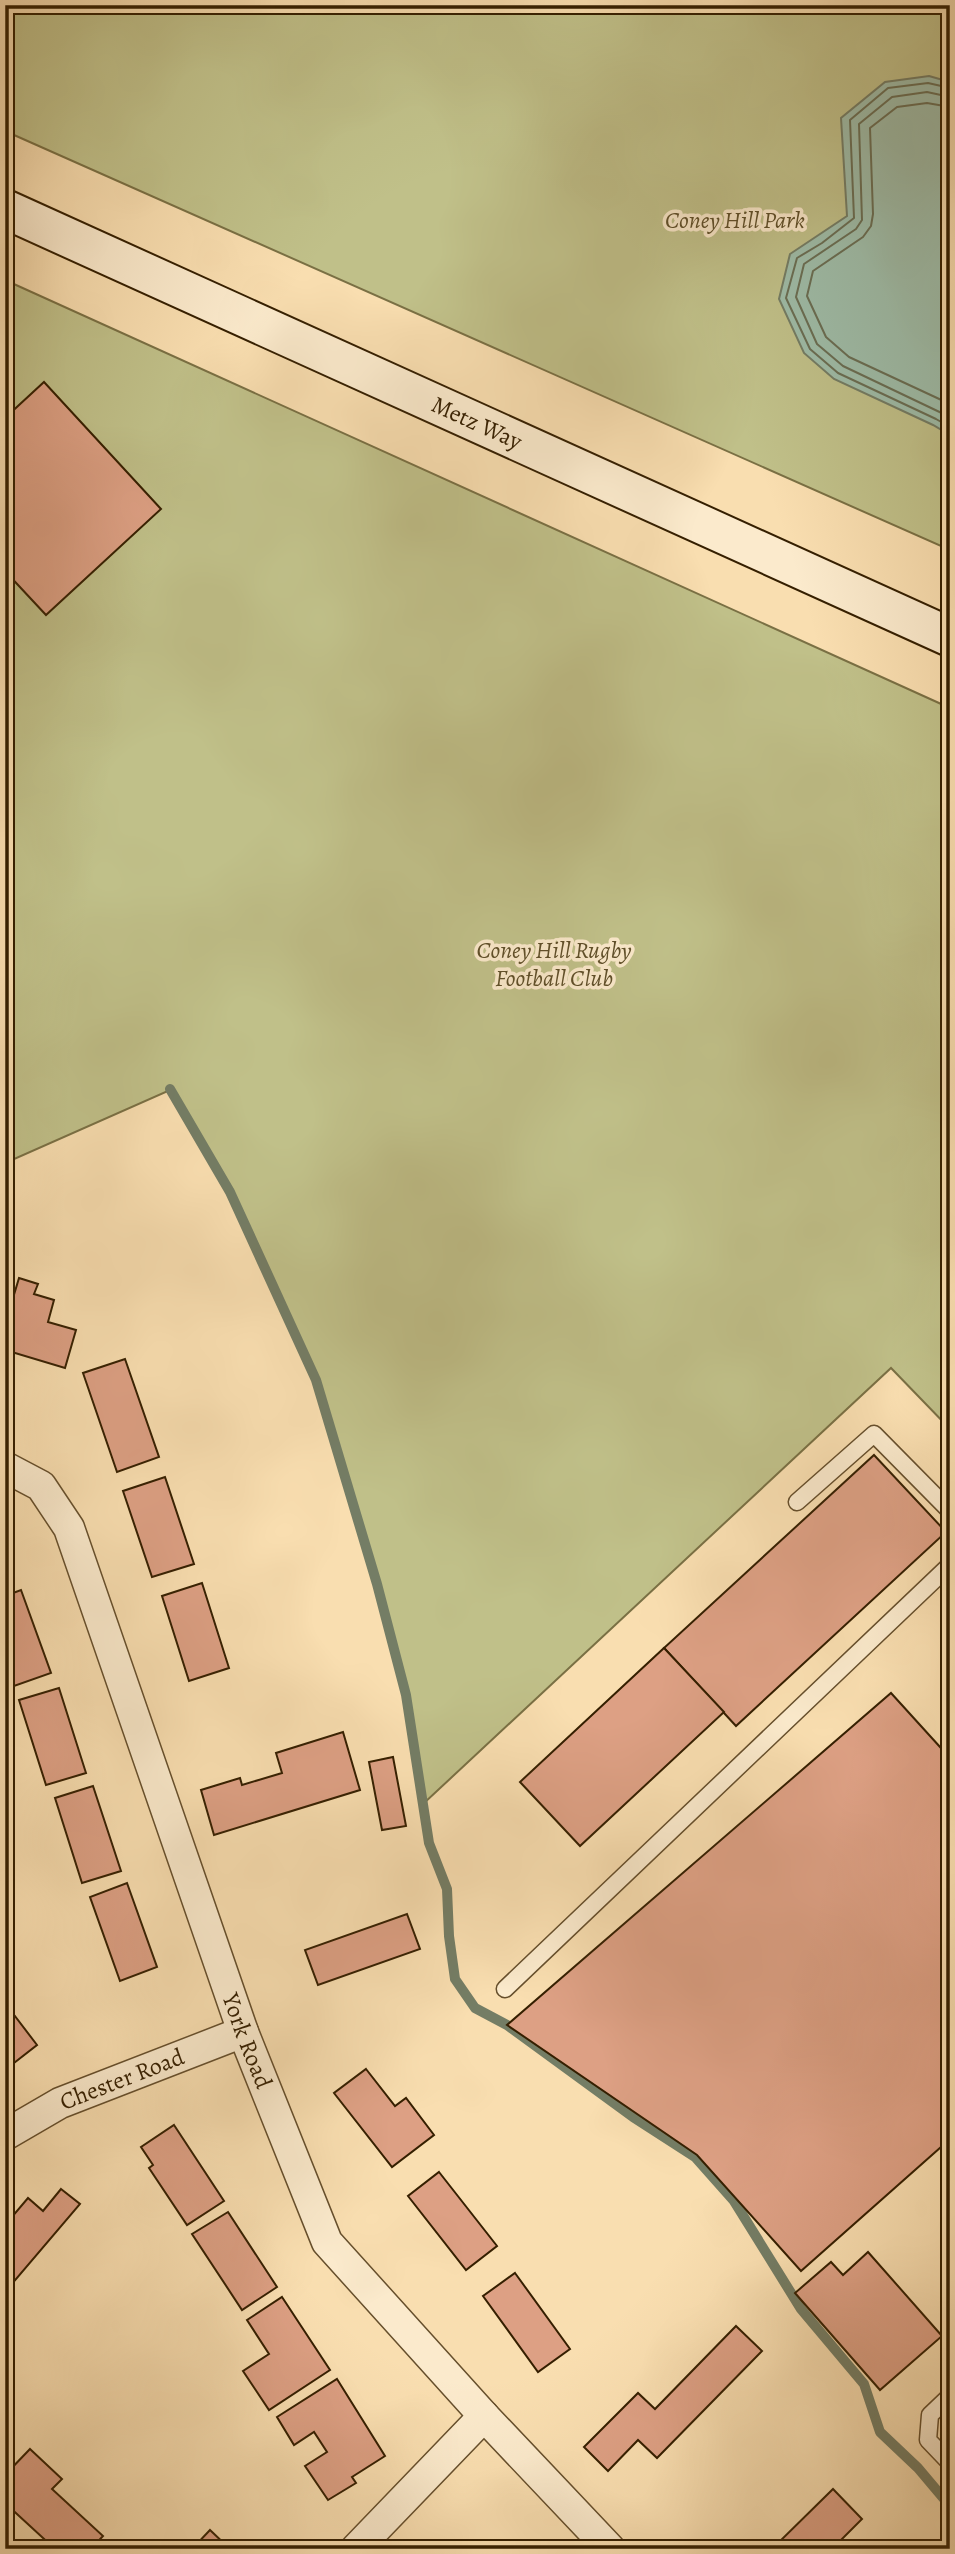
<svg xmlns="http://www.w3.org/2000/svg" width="955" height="2554" font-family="Alegreya,serif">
	<rect width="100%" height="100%" fill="#f9deb0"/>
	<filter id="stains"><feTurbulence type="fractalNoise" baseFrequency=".00286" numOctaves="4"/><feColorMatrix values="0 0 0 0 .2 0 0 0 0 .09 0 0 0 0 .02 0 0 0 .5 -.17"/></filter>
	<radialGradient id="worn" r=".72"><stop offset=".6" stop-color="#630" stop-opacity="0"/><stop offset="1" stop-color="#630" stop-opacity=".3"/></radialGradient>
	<!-- green -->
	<g fill="#c0c089" stroke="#7a7044" stroke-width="2">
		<polygon points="5,5 950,5 950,550 5,131"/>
		<polygon points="5,280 950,708 950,1429 891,1368 423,1804 406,1695 377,1584 316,1380 230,1192 170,1090 12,1160 5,1149"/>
	</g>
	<!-- water -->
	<polygon fill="#9ebca8" stroke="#747d65" stroke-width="2" points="929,76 950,82 950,435 933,425 834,379 804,353 779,299 790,254 847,216 841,118 885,82"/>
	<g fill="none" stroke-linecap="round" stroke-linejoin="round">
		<!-- shore -->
		<g stroke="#6a6e54" stroke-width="2">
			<polyline points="950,88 928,83 888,88 850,120 854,218 822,243 797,258 786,298 810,349 838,373 936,419 950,427"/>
			<polyline points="950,97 927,92 892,97 859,124 862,220 856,229 804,264 796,297 817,344 843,366 950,417"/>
			<polyline points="950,107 927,103 897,107 870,128 873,214 871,226 863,237 813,271 807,296 826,337 849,357 950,404"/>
		</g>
		<!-- stream -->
		<polyline stroke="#747d65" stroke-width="10" points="170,1089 230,1192 316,1380 377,1584 406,1695 429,1843 447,1889 449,1936 455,1979 475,2008 507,2025 633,2117 695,2157 734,2201 801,2309 864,2384 880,2432 918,2468 950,2506"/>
	</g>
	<!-- building -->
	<g fill="#dda084" stroke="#351f00" stroke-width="2">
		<polygon points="44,382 161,509 46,615 5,571 5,418"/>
		<polygon points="19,1278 38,1284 34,1294 54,1300 48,1322 76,1330 65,1368 5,1350 5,1307 10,1308"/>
		<polygon points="125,1359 159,1457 117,1472 83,1373"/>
		<polygon points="874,1455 946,1532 736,1726 664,1648"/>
		<polygon points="165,1477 194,1564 152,1577 123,1491"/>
		<polygon points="202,1583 229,1668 189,1681 162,1596"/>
		<polygon points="21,1590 51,1673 14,1686 9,1671 5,1673 5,1596"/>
		<polygon points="664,1648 724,1712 580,1846 520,1782"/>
		<polygon points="59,1688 86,1773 46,1785 19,1700"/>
		<polygon points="891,1693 950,1758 950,2139 801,2271 697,2155 507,2025"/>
		<polygon points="343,1732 360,1790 214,1835 201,1790 240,1778 242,1785 282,1773 276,1753"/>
		<polygon points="393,1757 406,1826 382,1830 369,1762"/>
		<polygon points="93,1786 121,1871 82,1883 55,1798"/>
		<polygon points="127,1883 157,1967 120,1981 90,1897"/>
		<polygon points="407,1914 420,1949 318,1985 305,1950"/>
		<polygon points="5,2003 37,2045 5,2070"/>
		<polygon points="366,2069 395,2106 406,2098 434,2135 392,2167 334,2093"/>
		<polygon points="174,2125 224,2201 187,2225 149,2168 153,2165 141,2147"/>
		<polygon points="439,2172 497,2246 466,2270 408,2196"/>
		<polygon points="61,2189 80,2204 5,2292 5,2225 28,2198 43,2211"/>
		<polygon points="228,2212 277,2287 242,2310 192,2234"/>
		<polygon points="868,2252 942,2336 880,2390 795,2293 831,2262 843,2275"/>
		<polygon points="515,2273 570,2349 538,2372 483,2296"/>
		<polygon points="282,2297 330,2370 269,2410 243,2371 269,2354 247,2320"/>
		<polygon points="736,2326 762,2351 657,2458 638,2440 608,2471 584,2447 638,2393 655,2409"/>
		<polygon points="337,2379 385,2456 352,2477 356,2483 328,2500 305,2466 327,2452 314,2432 294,2445 277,2417"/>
		<polygon points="30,2449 62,2479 52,2489 103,2536 91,2549 55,2549 5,2503 5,2475"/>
		<polygon points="833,2489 862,2519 832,2549 772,2549"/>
		<polygon points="210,2530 230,2549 192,2549"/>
	</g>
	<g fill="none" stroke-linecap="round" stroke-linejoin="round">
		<defs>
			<g id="lane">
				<polyline points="797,1502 874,1434 950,1511"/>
				<polyline points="505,1989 950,1565"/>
				<polyline points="950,2396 930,2415 928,2440 950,2463"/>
			</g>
			<g id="street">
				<path id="s1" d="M5 1467 41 1486 69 1528 243 2032 327 2242 484 2416 610 2549"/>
				<path id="s2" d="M5 2135 60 2103 243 2032"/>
				<polyline points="356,2549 484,2416"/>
			</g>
			<g id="secondary">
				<path id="s3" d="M5 209 950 637"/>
			</g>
		</defs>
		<!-- lane casing -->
		<use href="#lane" stroke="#664f2c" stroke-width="19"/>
		<!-- street casing -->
		<use href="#street" stroke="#664f2c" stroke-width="33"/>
		<!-- secondary casing -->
		<use href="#secondary" stroke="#351f00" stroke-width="42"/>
		<!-- lane -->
		<use href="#lane" stroke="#fbeacc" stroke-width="16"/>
		<!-- street -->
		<use href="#street" stroke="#fbeacc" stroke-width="30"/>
		<!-- secondary -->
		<use href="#secondary" stroke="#fbeacc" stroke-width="38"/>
	</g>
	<g text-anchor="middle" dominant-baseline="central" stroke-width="7" stroke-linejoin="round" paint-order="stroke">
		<!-- park labels -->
		<g font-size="24" font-style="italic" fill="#5f4f29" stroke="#fbeacc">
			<text x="735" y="220">Coney Hill Park</text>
			<text x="554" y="950">Coney Hill Rugby<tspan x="554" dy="28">Football Club</tspan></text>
		</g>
		<!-- street labels -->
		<g font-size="24" fill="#351f00" stroke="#fbeacc">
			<text stroke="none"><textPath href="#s3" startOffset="518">Metz Way</textPath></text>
			<text stroke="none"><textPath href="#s1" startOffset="634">York Road</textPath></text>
			<text stroke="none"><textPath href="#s2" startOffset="130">Chester Road</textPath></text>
		</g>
	</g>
	<!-- margin -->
	<rect width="955" height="2554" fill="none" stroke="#f9deb0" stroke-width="28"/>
	<rect x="7" y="7" width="941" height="2540" fill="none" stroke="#351f00" stroke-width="3.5"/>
	<rect x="14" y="14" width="927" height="2526" fill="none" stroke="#351f00" stroke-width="2"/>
	<rect width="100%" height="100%" filter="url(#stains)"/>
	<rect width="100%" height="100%" fill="url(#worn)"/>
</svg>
